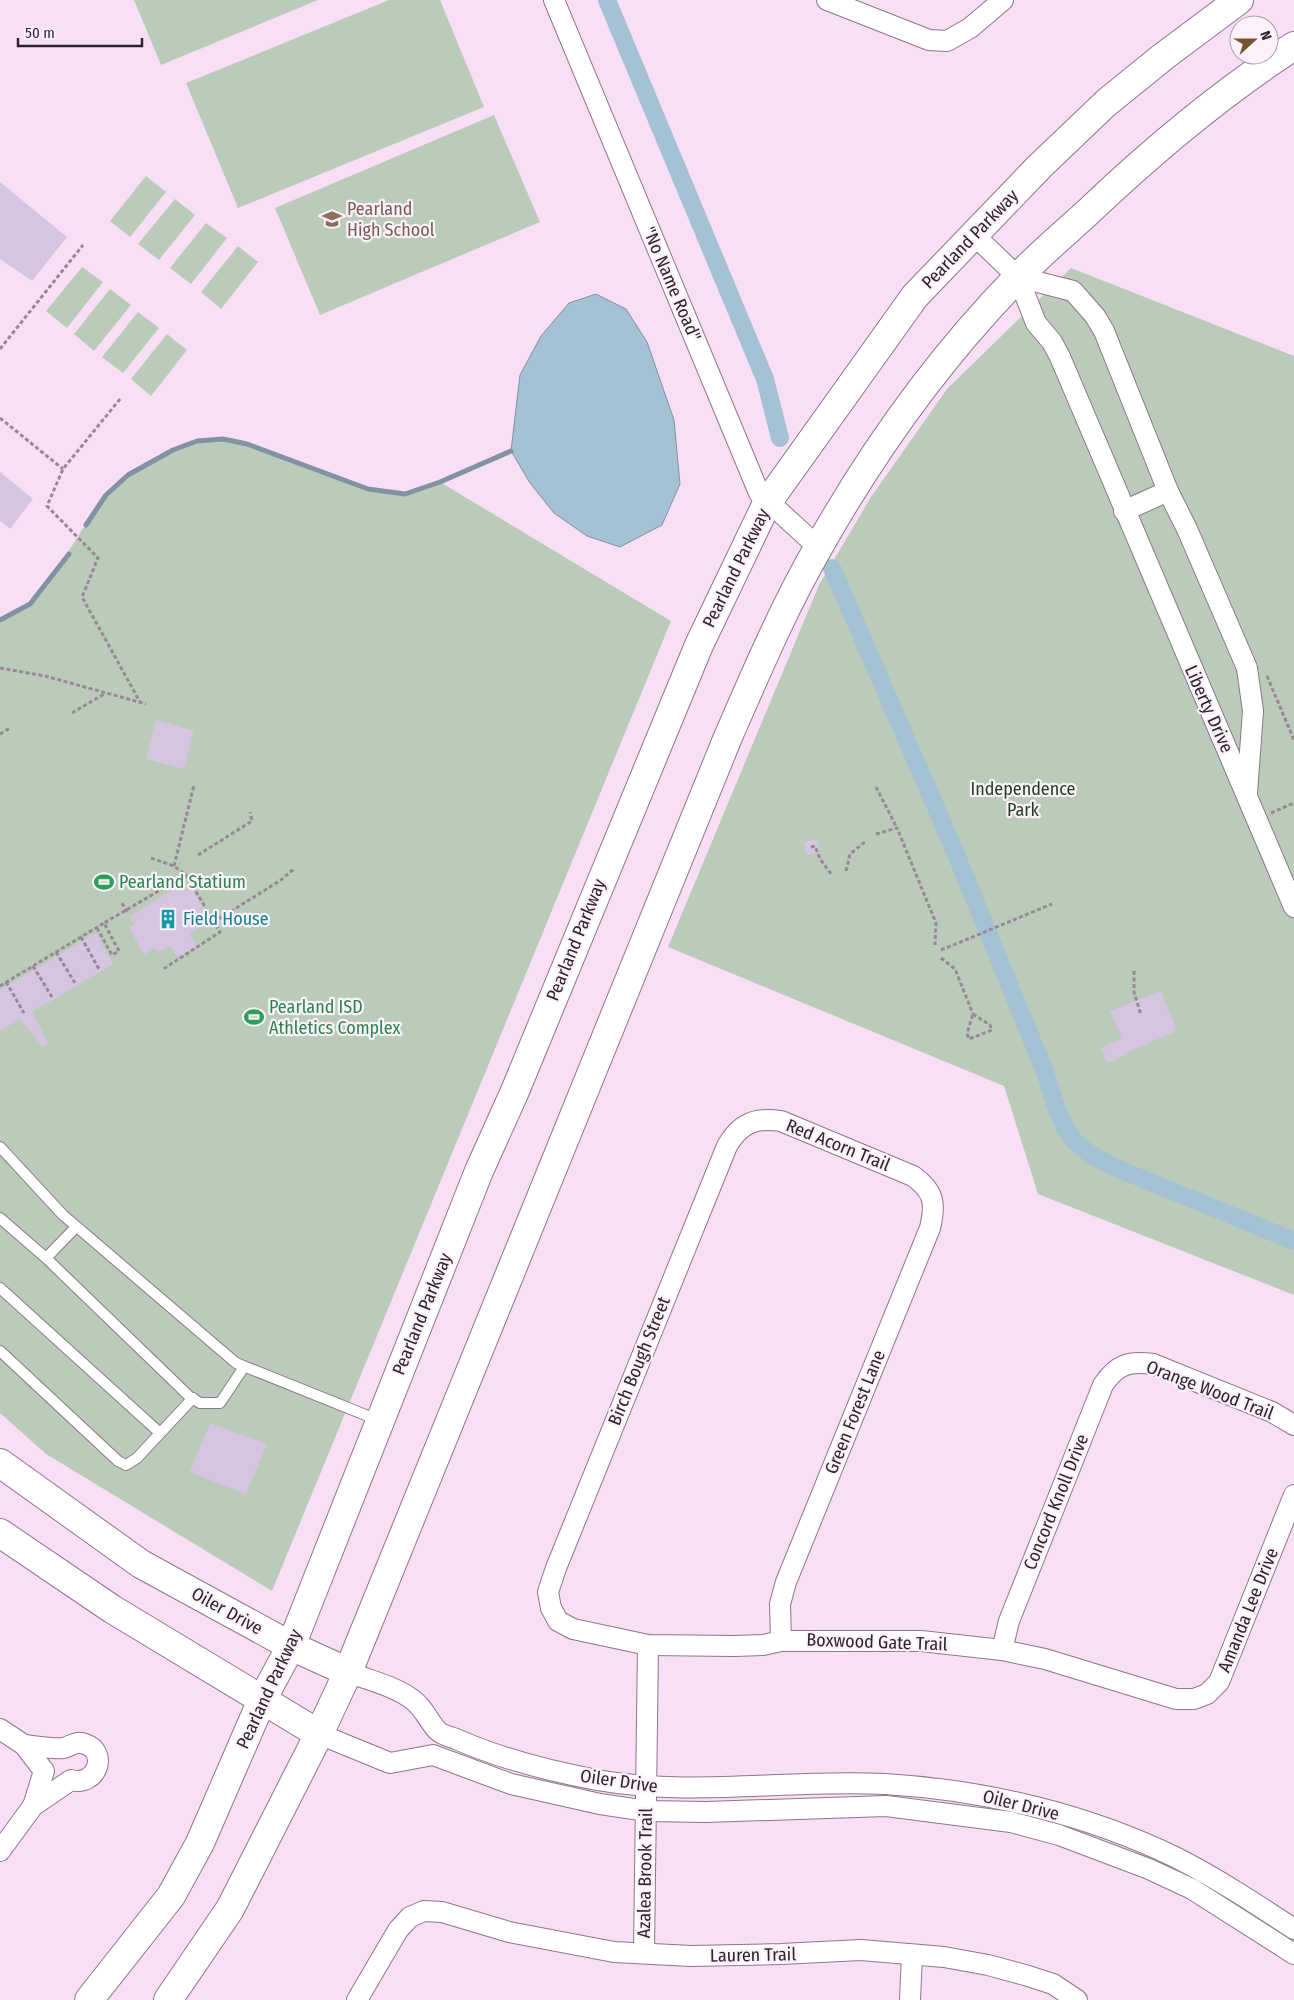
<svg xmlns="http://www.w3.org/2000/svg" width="1294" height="2000" font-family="'Fira Sans Condensed',sans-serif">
	<rect width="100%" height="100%" fill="#f9dff6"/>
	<!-- green -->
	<g fill="#baccb9">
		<polygon points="134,0 318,0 161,65"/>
		<polygon points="389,0 440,0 484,107 238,208 186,83"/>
		<polygon points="494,115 540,222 320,315 275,208"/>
		<polygon points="146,176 166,192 130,237 110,221"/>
		<polygon points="175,199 195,215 159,260 138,244"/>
		<polygon points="206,223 227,238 191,284 170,268"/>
		<polygon points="238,246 258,262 221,309 201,292"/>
		<polygon points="82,267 103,282 67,328 46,311"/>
		<polygon points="1071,268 1294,356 1294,1295 1038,1194 1004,1086 668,947 819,585 871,497 947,389"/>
		<polygon points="110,289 131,305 94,351 74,334"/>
		<polygon points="138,312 159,328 123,373 102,357"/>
		<polygon points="167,334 187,350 151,396 131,379"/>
		<path d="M223 439 247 444 368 489 405 494 440 482 671 621 272 1591 46 1454 0 1413V620L30 604 39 594C64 563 81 527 106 496 133 461 180 443 223 439Z"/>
	</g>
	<!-- water -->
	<polygon fill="#a4c2d4" stroke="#8193a2" points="596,294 626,309 647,342 674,420 680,484 662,525 620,547 587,536 554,513 530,483 511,451 520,375 541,336 569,303"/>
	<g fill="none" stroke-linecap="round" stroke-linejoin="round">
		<!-- stream -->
		<g stroke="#8193a2" stroke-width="5">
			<polyline points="86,525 106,495 128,475 173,450 197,441 223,439 247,444 368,489 405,494 440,482 511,451"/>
			<polyline points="0,620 30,604 69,554"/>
		</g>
		<!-- canal -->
		<g stroke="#a4c2d4" stroke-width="18">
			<polyline points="607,0 765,379 780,438"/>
			<path d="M832 568 953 847 1045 1072C1052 1093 1058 1120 1072 1138 1084 1153 1104 1162 1121 1170L1294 1241"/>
		</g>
	</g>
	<!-- building -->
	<g fill="#d5c5e1">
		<polygon points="0,182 67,237 32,281 0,259"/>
		<polygon points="0,472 33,499 10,529 0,521"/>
		<polygon points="156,720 194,731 184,769 146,759"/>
		<polygon points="817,839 820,852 807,855 804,842"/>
		<polygon points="182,884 186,892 192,888 208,916 201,922 203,925 190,933 196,946 178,957 170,946 158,952 154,948 144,955 129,927 134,924 129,917"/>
		<polygon points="96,933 113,964 32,1012 48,1043 43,1047 20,1019 0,1031 0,990"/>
		<polygon points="1161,991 1177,1031 1127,1052 1128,1054 1107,1063 1101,1048 1122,1038 1110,1011"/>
		<polygon points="210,1423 267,1444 246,1494 190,1472"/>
	</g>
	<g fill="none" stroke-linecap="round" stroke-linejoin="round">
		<defs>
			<g id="lane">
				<polyline points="0,1147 63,1215 236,1363 378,1420"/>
				<polyline points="0,1218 46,1258 76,1227"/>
				<polyline points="46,1258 190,1397 200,1403 220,1403 244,1367"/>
				<polyline points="0,1288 160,1433"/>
				<polyline points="0,1351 118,1461 126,1465 137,1458 193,1398"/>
			</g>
			<g id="street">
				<polyline points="554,0 759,493 818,547"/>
				<polyline points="827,0 929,40 947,41 970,28 1003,0"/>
				<polyline points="974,235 1018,277 1036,323 1052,342 1060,357 1294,907"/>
				<polyline points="1018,277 1073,291 1095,316 1104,331 1168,491 1187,529 1247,668 1253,711 1247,793"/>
				<polyline points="1124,511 1168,491"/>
				<path d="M781 1641 780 1604 786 1582 930 1228C936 1203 934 1191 913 1176L781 1121C756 1117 740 1123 727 1146L556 1568 548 1592 551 1608 558 1621 573 1629 648 1645 735 1646 763 1645 781 1641H921L1002 1650 1045 1659 1176 1699H1194L1207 1694 1219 1682 1294 1495"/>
				<path d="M1002 1650 1009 1621 1103 1385C1117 1364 1129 1361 1153 1364L1272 1412 1294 1425"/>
				<path d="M348 1672C368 1680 395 1686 413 1700 425 1709 430 1724 438 1731 442 1735 451 1737 456 1739 501 1759 549 1771 597 1780 693 1797 789 1779 885 1784 985 1790 1087 1814 1177 1858 1218 1879 1256 1904 1294 1929"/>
				<polyline points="0,1729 24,1745 44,1771 33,1806 0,1851"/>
				<polyline points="319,1734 390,1763 433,1755 511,1784 600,1804 647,1811 706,1812 886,1806 1011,1822 1059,1835 1149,1869 1192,1889 1294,1954"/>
				<path d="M24 1745C36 1746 50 1749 63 1748 71 1747 75 1740 85 1744 109 1752 97 1787 71 1780L33 1806"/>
				<polyline points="644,1952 648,1645"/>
				<polyline points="357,2000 398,1930 410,1917 424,1911 442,1912 509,1932 614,1952 691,1956 781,1954 861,1950 944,1957 988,1965 1025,1975 1053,1984 1077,2000"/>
				<polyline points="910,2000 912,1955"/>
			</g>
			<g id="secondary">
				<polyline points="0,1463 141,1564 291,1646 348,1672"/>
				<polyline points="0,1533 112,1609 319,1734"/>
				<polyline points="89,2000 171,1896 200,1843 262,1700 291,1646 479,1171 515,1091 699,645 767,503 915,296 1039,167 1106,103 1164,56 1239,0"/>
				<path d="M168 2000 230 1909 319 1734 348 1672 728 737C756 673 783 609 818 548 873 450 940 357 1018 277 1040 254 1065 233 1088 212 1152 151 1220 94 1294 46"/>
			</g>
		</defs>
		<!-- lane casing -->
		<use href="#lane" stroke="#8d758a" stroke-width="12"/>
		<!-- street casing -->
		<use href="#street" stroke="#8d758a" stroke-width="22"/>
		<!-- secondary casing -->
		<use href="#secondary" stroke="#8d758a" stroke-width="30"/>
		<!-- path -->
		<g stroke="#9a8798" stroke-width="3" stroke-dasharray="4 2.5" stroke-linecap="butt">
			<polyline points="0,349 83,245"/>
			<polyline points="120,399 63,469 47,506 98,558 82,597 140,702"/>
			<polyline points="0,418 63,469"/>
			<polyline points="0,668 45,676 146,704"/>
			<polyline points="1267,676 1294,740"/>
			<polyline points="72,713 104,694"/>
			<polyline points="0,734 10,728"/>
			<polyline points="876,787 897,828"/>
			<polyline points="1271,813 1294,803"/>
			<polyline points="876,834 897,828 936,923 935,945"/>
			<polyline points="811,847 815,846 820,859 831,874"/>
			<polyline points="198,855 252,821 250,812"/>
			<polyline points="151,858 174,866 186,875 220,932 162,970"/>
			<polyline points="174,866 194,785"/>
			<polyline points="846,871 850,854 865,842"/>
			<polyline points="122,903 127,912"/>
			<polyline points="214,922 281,880 295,868"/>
			<polyline points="97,928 112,955 119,951 104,923 186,875"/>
			<polyline points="81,937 99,969"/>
			<polyline points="941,950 1052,904"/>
			<polyline points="56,952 75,983"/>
			<polyline points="941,958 955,969 973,1014"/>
			<polyline points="33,966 52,997"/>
			<polyline points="1134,971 1134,992 1141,1015"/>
			<polyline points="6,982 24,1013"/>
			<polyline points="0,986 104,923"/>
			<polygon points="973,1014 990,1025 992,1030 969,1039 967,1033"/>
		</g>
		<!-- lane -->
		<use href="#lane" stroke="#fff" stroke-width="10"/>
		<!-- street -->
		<use href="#street" stroke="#fff" stroke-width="20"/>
		<!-- secondary -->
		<use href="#secondary" stroke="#fff" stroke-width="28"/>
	</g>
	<!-- icons -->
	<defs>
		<symbol id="school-bare" viewBox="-9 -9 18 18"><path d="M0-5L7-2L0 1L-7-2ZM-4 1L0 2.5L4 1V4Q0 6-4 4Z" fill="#8d6e63" stroke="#fcf1fb" stroke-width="2.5" paint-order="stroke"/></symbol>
		<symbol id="stadium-bare" viewBox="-9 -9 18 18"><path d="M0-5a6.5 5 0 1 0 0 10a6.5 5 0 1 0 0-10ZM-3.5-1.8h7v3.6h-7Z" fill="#2e9e5b" stroke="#fcf1fb" stroke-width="2.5" paint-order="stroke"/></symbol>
		<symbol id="building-bare" viewBox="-9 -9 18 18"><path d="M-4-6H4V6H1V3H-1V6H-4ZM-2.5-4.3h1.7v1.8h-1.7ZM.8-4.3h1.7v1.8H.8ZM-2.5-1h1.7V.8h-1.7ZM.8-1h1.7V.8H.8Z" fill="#0f9aa8" stroke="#fcf1fb" stroke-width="2.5" paint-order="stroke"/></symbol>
	</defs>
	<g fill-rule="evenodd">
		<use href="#school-bare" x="318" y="205" width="28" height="28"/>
		<use href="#stadium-bare" x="90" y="868" width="28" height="28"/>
		<use href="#building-bare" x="154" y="905" width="28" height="28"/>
		<use href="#stadium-bare" x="240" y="1003" width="28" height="28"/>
	</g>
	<g text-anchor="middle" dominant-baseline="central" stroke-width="4.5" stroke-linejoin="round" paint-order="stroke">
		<!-- education labels -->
		<g font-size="18" fill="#785e54" stroke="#fcf1fb" text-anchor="start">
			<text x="347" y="209">Pearland<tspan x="347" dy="21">High School</tspan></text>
		</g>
		<!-- street labels -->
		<g font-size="18" fill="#2e242d" stroke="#fcf1fb">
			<text transform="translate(970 239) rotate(-46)">Pearland Parkway</text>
			<text transform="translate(672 284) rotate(67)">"No Name Road"</text>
			<text transform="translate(736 568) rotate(-64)">Pearland Parkway</text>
			<text transform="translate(1209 709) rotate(66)">Liberty Drive</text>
			<text transform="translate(576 940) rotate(-68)">Pearland Parkway</text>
			<text transform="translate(838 1145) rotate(22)">Red Acorn Trail</text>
			<text transform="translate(422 1314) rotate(-68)">Pearland Parkway</text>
			<text transform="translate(639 1361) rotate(-68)">Birch Bough Street</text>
			<text transform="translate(1210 1390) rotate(21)">Orange Wood Trail</text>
			<text transform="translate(855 1412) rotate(-68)">Green Forest Lane</text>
			<text transform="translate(1056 1502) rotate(-68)">Concord Knoll Drive</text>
			<text transform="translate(1248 1610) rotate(-68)">Amanda Lee Drive</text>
			<text transform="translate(227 1611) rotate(29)">Oiler Drive</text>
			<text transform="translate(877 1642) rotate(2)">Boxwood Gate Trail</text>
			<text transform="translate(269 1689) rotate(-65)">Pearland Parkway</text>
			<text transform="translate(619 1781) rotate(8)">Oiler Drive</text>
			<text transform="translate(1021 1805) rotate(14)">Oiler Drive</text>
			<text transform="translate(645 1873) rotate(-89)">Azalea Brook Trail</text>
			<text transform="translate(753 1955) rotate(-1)">Lauren Trail</text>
		</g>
		<!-- park labels -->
		<g font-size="18" fill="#1d3f1c" stroke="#fcf1fb">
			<text x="1023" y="789">Independence<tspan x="1023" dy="21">Park</tspan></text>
		</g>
		<!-- leisure labels -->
		<g font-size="18" fill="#27864d" stroke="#fcf1fb" text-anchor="start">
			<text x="119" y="882">Pearland Statium</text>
			<text x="269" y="1007">Pearland ISD<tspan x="269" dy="21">Athletics Complex</tspan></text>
		</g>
		<!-- culture labels -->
		<g font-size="18" fill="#0d838f" stroke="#fcf1fb" text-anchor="start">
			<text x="183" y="919">Field House</text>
		</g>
	</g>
	<!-- north arrow -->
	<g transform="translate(1254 40) rotate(69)"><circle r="24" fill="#fcf1fb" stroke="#aa9fa9"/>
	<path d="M0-4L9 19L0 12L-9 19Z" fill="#74562b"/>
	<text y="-8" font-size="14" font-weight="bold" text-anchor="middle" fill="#2e242d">N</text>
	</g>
	<!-- scale -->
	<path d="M18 38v8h124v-8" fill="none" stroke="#2e242d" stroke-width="2.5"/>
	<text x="25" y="38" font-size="15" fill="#2e242d" stroke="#fcf1fb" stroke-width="4" paint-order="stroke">50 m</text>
</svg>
